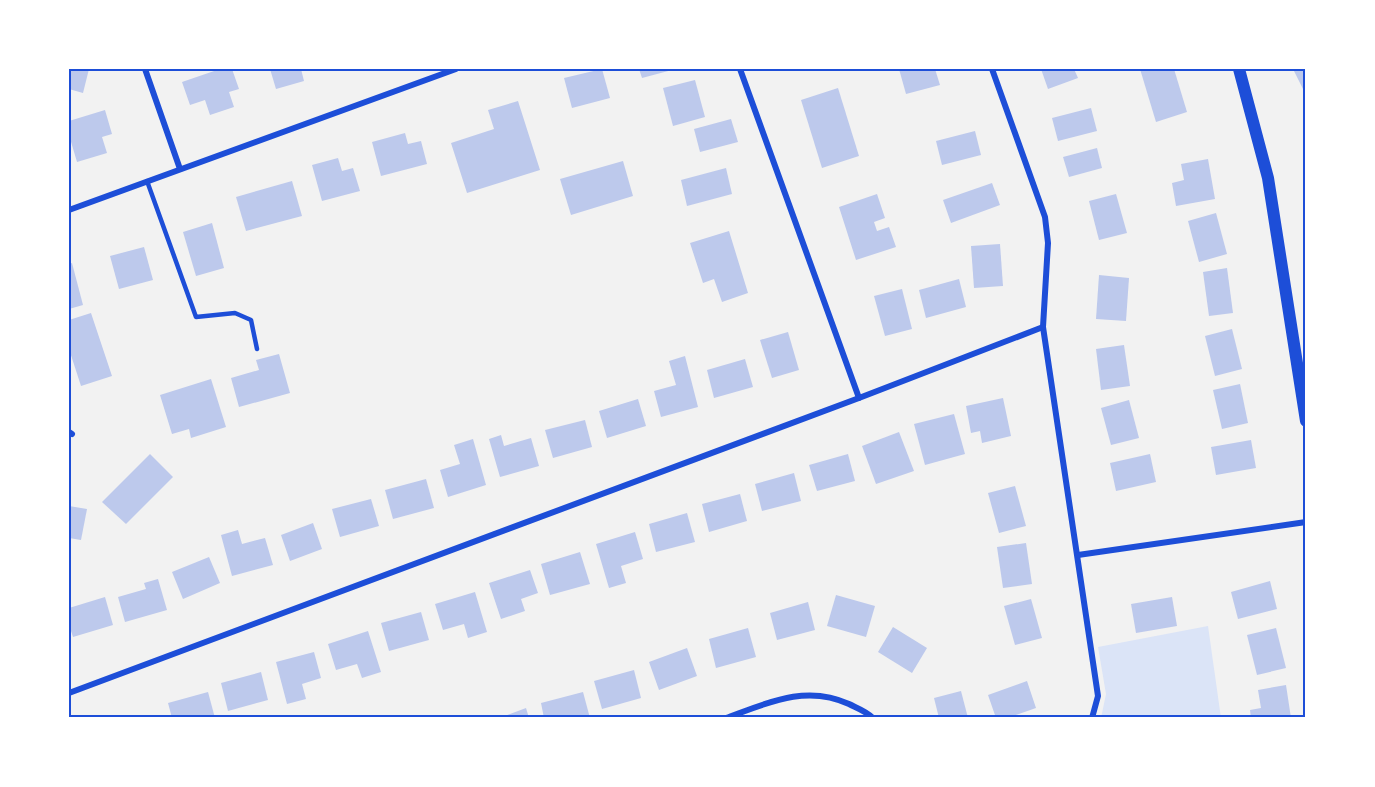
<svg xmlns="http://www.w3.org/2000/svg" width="1375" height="787" font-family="'Nunito Sans',sans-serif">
	<rect width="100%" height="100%" fill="#f2f2f2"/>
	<!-- green -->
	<polygon fill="#dbe4f7" points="1208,626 1221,718 1101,718 1106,694 1098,647"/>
	<!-- building -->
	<g fill="#bdc9ec">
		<polygon points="69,69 89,69 83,93 69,89"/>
		<polygon points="220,69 232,69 239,89 229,92 234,107 210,115 205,100 190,105 182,82"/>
		<polygon points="270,69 301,69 304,81 276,89"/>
		<polygon points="602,69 610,98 572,108 564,78"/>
		<polygon points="639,69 672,69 672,70 642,78"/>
		<polygon points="899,69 935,69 940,85 906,94"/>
		<polygon points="1041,69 1074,69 1078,78 1048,89"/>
		<polygon points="1140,69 1174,69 1187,112 1156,122"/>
		<polygon points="1293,69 1306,69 1306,95"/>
		<polygon points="695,80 705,117 673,126 663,88"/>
		<polygon points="838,88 859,156 822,168 801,100"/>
		<polygon points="518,101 540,170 467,193 451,143 494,129 488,110"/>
		<polygon points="1091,108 1097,131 1058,141 1052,118"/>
		<polygon points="105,110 112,134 102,137 107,153 77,162 69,135 69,121"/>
		<polygon points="731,119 738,142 700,152 694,129"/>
		<polygon points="975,131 981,155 942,165 936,141"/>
		<polygon points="405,133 408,144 421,141 427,164 381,176 372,142"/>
		<polygon points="1097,148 1102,168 1069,177 1063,157"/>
		<polygon points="338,158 342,171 353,168 360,191 322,201 312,165"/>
		<polygon points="1208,159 1215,199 1176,206 1172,183 1184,180 1181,164"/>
		<polygon points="623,161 633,196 571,215 560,179"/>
		<polygon points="726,168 732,194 687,206 681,180"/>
		<polygon points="292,181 302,216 246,231 236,197"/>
		<polygon points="992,183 1000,205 951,223 943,200"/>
		<polygon points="877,194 885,218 874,222 877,231 889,227 896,247 856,260 839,207"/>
		<polygon points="1116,194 1127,233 1099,240 1089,201"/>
		<polygon points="1216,213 1227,254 1199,262 1188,221"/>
		<polygon points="212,223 224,268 196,276 183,232"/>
		<polygon points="729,231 748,293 722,302 714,279 703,283 690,243"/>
		<polygon points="1000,244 1003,286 974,288 971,246"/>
		<polygon points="144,247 153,280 119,289 110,256"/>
		<polygon points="72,263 83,305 69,309 69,264"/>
		<polygon points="1227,268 1233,313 1209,316 1203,272"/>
		<polygon points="1099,275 1129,278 1126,321 1096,319"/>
		<polygon points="959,279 966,307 926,318 919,290"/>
		<polygon points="902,289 912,329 885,336 874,296"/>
		<polygon points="91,313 112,376 81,386 69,349 69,320"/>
		<polygon points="1232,329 1242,369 1215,376 1205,336"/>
		<polygon points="788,332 799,370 772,378 760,340"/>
		<polygon points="1124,345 1130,386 1101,390 1096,349"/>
		<polygon points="279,354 290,393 239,407 231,378 259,370 256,360"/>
		<polygon points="685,356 698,407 661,417 654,391 676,385 669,361"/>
		<polygon points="745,359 753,387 714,398 707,370"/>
		<polygon points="211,379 226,427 191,438 189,429 172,434 160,395"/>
		<polygon points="1240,384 1248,423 1222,429 1213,390"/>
		<polygon points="1003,398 1011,436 982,443 980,431 971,433 966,406"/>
		<polygon points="638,399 646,426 607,438 599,411"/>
		<polygon points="1129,400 1139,438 1111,445 1101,408"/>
		<polygon points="954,414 965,454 925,465 914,424"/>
		<polygon points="585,420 592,447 553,458 545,430"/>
		<polygon points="899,432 914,471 876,484 862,446"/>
		<polygon points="501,435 504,446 531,438 539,466 500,477 489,439"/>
		<polygon points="473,439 486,485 448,497 440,470 460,464 454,445"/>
		<polygon points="1251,440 1256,468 1216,475 1211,447"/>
		<polygon points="150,454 173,477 126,524 102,502"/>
		<polygon points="848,454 855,481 817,491 809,465"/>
		<polygon points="1150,454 1156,482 1116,491 1110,463"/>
		<polygon points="794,473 801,501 762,511 755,484"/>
		<polygon points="426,479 434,508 393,519 385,490"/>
		<polygon points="1015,486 1026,526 999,533 988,493"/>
		<polygon points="740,494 747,521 709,532 702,504"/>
		<polygon points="371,499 379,526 340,537 332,509"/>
		<polygon points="69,506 87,509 81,540 69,538"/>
		<polygon points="687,513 695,542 656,552 649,524"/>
		<polygon points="313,523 322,549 290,561 281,535"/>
		<polygon points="238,530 242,544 265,538 273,565 232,576 221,535"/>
		<polygon points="635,532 643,559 621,566 626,583 609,588 596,544"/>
		<polygon points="1026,543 1032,584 1003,588 997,547"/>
		<polygon points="580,552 590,584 550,595 541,564"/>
		<polygon points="209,557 220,583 183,599 172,572"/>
		<polygon points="530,570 538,593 521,599 525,611 501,619 489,583"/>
		<polygon points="158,579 167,610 125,622 118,597 146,589 144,583"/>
		<polygon points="1270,581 1277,609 1238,619 1231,592"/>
		<polygon points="475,592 487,632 468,638 464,624 443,630 435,604"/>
		<polygon points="836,595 875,606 866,637 827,626"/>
		<polygon points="105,597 113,625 73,637 69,625 69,608"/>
		<polygon points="1172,597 1177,626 1136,633 1131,604"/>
		<polygon points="1031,599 1042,638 1015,645 1004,606"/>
		<polygon points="808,602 815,630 777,640 770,613"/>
		<polygon points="421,612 429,640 389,651 381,623"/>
		<polygon points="893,627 927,648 912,673 878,652"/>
		<polygon points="748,628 756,657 716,668 709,639"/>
		<polygon points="1276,628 1286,668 1257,675 1247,635"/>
		<polygon points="368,631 381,672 362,678 357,664 336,670 328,644"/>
		<polygon points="687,648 697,676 659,690 649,662"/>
		<polygon points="314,652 321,678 302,684 306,699 287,704 276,662"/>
		<polygon points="634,670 641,698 602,709 594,681"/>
		<polygon points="261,672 268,700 228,711 221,683"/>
		<polygon points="1027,681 1036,708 1007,718 996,718 988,695"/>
		<polygon points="1286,685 1291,718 1251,718 1250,710 1261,708 1258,690"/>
		<polygon points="961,691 968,718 939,718 934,698"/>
		<polygon points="208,692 215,718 172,718 168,703"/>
		<polygon points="583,692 590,718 544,718 541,703"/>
		<polygon points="526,708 529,718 499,718"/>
	</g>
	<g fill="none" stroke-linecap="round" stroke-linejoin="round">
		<!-- service -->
		<polyline stroke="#1d4ed8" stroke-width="4.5" points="147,181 196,317 235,313 251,320 257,349"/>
		<!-- minor -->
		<g stroke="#1d4ed8" stroke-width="6">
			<polyline points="145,69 180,169"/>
			<polyline points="740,69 859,398"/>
			<polyline points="992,69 1045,217 1048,243 1043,327 1098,696 1092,718"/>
			<polyline points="69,210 456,69"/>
			<polyline points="69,432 72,434"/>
			<polyline points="1078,555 1306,522"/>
			<polyline points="69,693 859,398 1043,327"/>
			<path d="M726 718C767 703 806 684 849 704 857 708 866 711 873 718"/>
		</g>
		<!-- secondary -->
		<polyline stroke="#1d4ed8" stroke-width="12" points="1239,69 1268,178 1306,421"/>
	</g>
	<!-- border -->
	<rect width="1375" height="787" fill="none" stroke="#ffffff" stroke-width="141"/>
	<rect x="70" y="70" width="1234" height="646" fill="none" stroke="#1d4ed8" stroke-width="2"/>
</svg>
